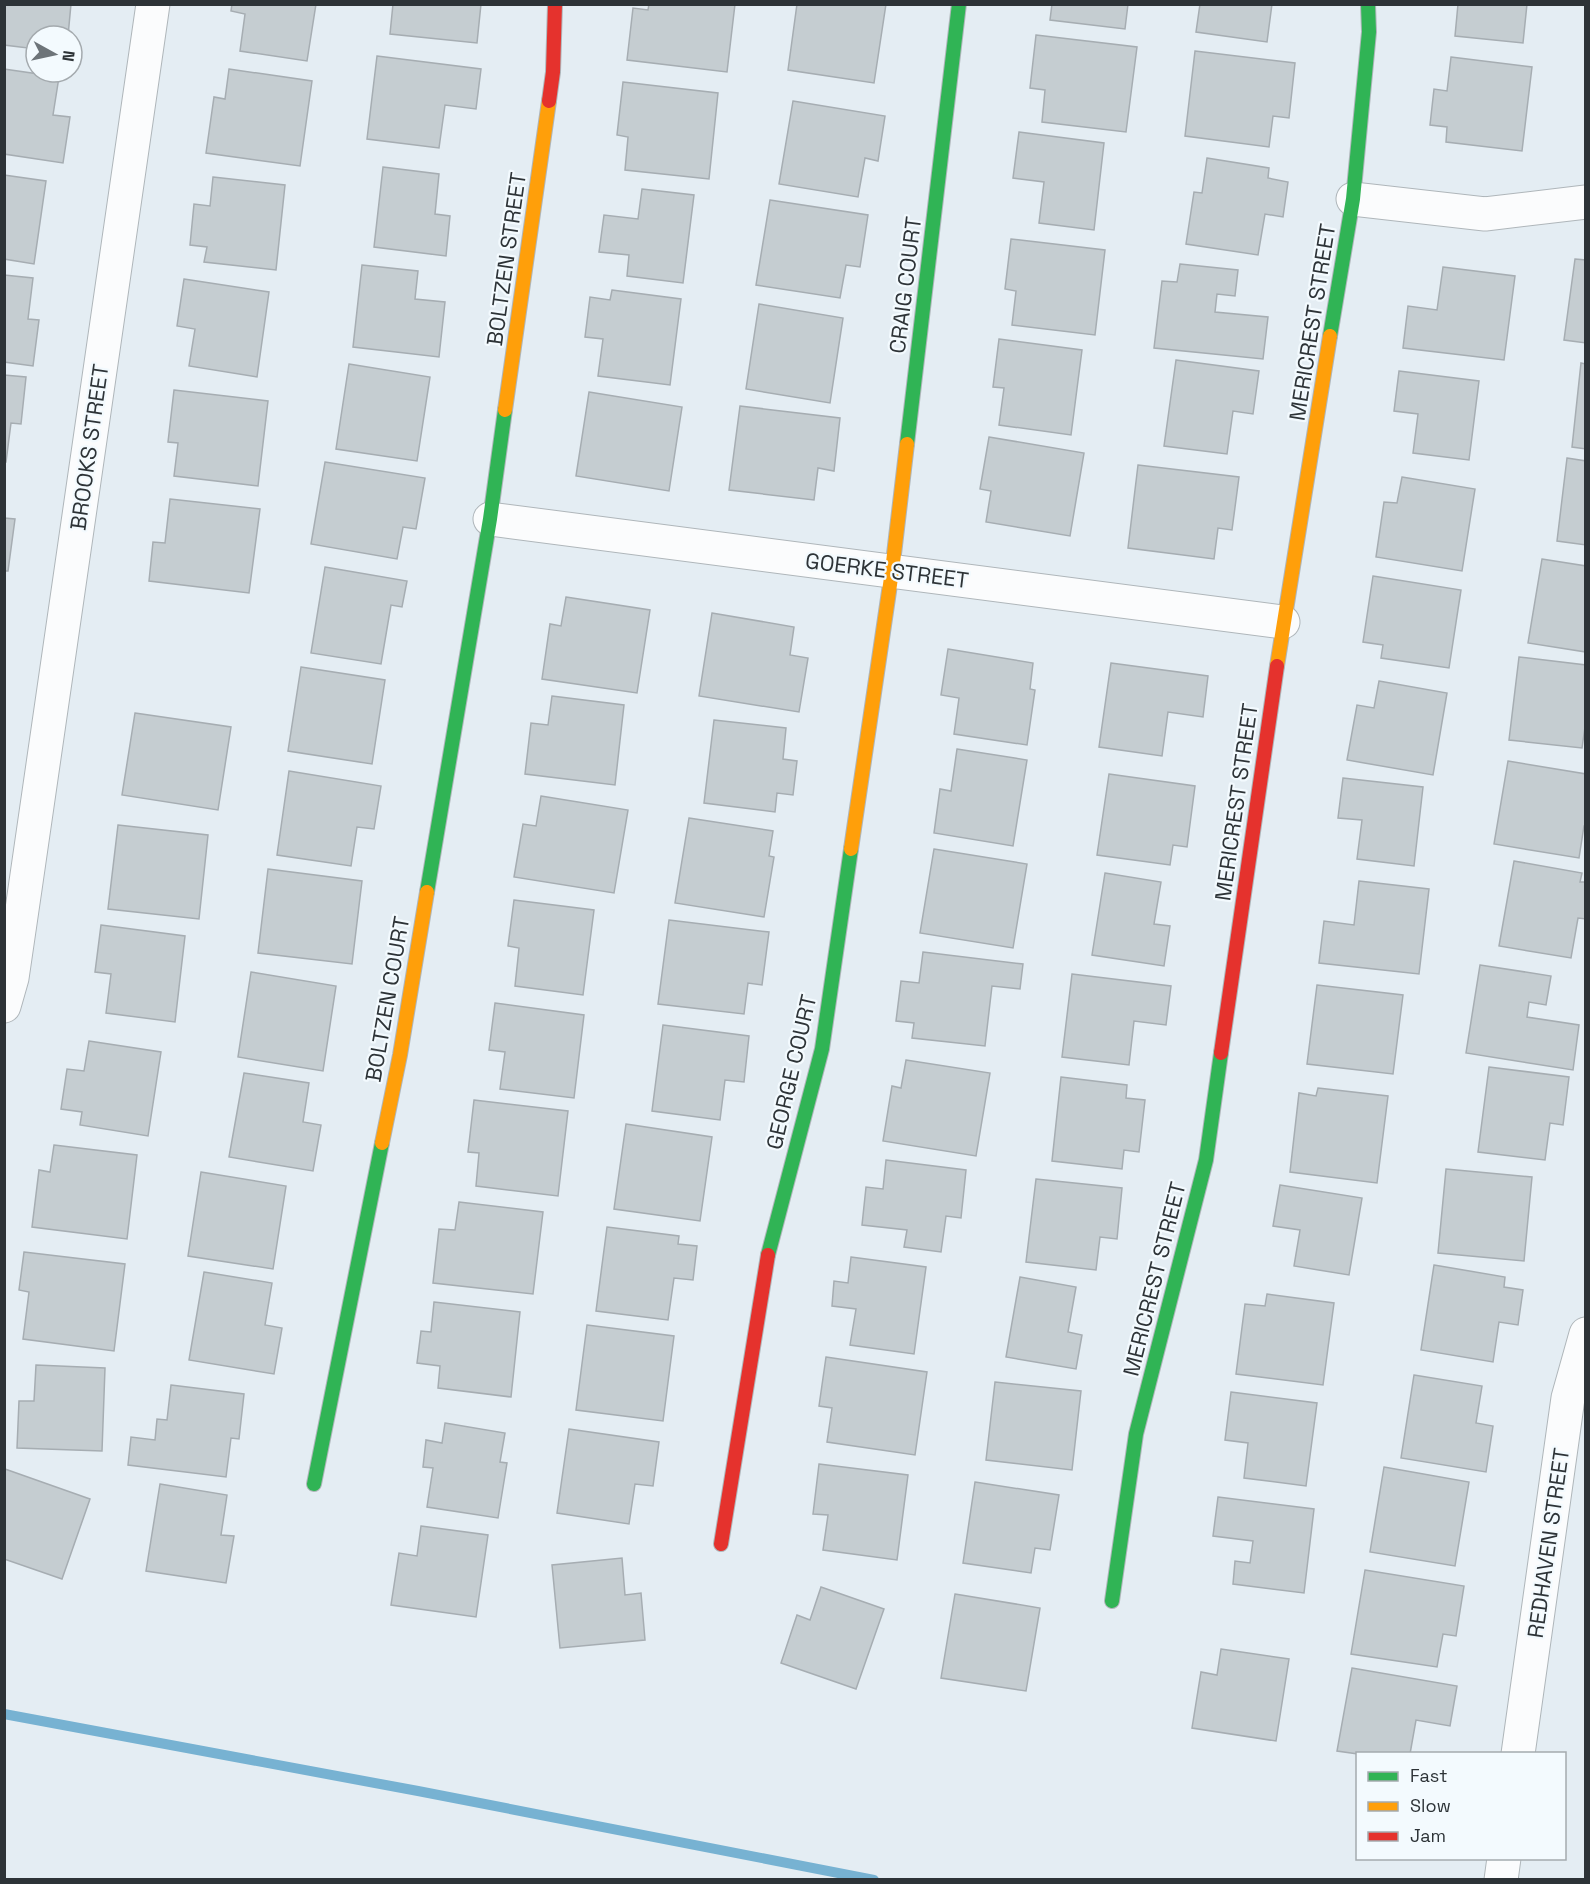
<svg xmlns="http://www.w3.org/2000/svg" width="1590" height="1884" font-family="'Space Grotesk',sans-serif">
	<rect width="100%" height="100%" fill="#e4edf3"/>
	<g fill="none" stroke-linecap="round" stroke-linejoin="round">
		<!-- stream -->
		<polyline stroke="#77b2d2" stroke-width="10" points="4,1714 418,1791 874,1880"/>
	</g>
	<!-- building -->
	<g fill="#c5cdd1" stroke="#a6adb2" stroke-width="1.5">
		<polygon points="4,4 71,4 68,36 36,36 36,49 4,45"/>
		<polygon points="232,4 316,4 307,61 240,51 245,14 231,11"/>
		<polygon points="393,4 481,4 477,43 390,34"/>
		<polygon points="649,4 735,4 727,72 627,60 633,8 648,10"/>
		<polygon points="797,4 886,4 874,83 788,70"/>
		<polygon points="1052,4 1128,4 1125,29 1050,20"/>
		<polygon points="1200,4 1272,4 1267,42 1196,32"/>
		<polygon points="1458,4 1527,4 1523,43 1455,36"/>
		<polygon points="1036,35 1137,47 1126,132 1042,122 1045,90 1030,88"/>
		<polygon points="1195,51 1295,63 1289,118 1273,116 1269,147 1185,136"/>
		<polygon points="377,56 481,69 476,109 445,105 439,148 367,139"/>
		<polygon points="1451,57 1532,67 1522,151 1446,142 1447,127 1430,125 1434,89 1447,91"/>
		<polygon points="4,69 59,77 53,115 70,117 63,163 4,154"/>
		<polygon points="229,69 312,81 300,166 206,153 214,97 225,99"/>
		<polygon points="623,82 718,93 709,179 625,170 628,137 617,135"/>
		<polygon points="793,101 885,116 878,161 865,158 858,197 779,184"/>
		<polygon points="1019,132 1104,143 1094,230 1039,223 1044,182 1013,178"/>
		<polygon points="1207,158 1269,168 1268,178 1288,182 1283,217 1265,214 1258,255 1186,244 1194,192 1202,193"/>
		<polygon points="383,167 439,174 435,214 450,216 446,256 374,247"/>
		<polygon points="4,175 46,181 34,264 4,259"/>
		<polygon points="213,177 285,185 276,270 204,262 207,247 190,245 194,204 210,206"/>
		<polygon points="642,189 694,195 683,283 627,276 629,255 599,252 604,215 638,219"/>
		<polygon points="770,200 868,215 860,267 846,265 840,298 756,285"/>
		<polygon points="1011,239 1105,250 1095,335 1012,325 1016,291 1005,289"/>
		<polygon points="1575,259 1586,260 1586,343 1564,340"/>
		<polygon points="1180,264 1238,270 1235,296 1217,294 1215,312 1268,317 1263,359 1154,348 1162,281 1177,282"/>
		<polygon points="362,265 418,271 415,299 445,302 439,357 353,347"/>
		<polygon points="1443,267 1515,276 1504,360 1403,348 1408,306 1437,310"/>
		<polygon points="4,275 33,278 28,319 39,320 33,366 4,362"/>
		<polygon points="184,279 269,292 257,377 189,366 195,329 177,326"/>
		<polygon points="612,290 681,299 670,385 598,376 603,339 585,337 590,297 610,300"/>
		<polygon points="759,304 843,318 830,403 746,389"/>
		<polygon points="999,339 1082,350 1071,435 999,425 1004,388 993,387"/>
		<polygon points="1176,360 1259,371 1253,414 1233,411 1227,454 1164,446"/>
		<polygon points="1581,363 1586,364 1586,449 1572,447"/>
		<polygon points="349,364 430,377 417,461 336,449"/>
		<polygon points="1399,371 1479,381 1469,460 1413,453 1418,414 1394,411"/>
		<polygon points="4,375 26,377 21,424 11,423 6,462 4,462"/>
		<polygon points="174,390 268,401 258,486 174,476 178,443 168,442"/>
		<polygon points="589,392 682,407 669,491 576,476"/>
		<polygon points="740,406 840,418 834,471 818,468 814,500 729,490"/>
		<polygon points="989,437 1084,453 1070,536 986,522 991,491 980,489"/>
		<polygon points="1567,458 1586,461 1586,545 1557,541"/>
		<polygon points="325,462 425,478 416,529 403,527 397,559 311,544"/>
		<polygon points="1138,465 1239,477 1232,530 1218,528 1214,559 1128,548"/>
		<polygon points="1402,477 1475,489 1462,571 1376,557 1384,502 1397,503"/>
		<polygon points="170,499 260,509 249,593 149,581 153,542 165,543"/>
		<polygon points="4,518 15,519 8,571 4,571"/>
		<polygon points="1542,559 1586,566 1586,652 1528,643"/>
		<polygon points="325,567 407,581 402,607 391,605 381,664 311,653"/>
		<polygon points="1373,576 1461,590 1449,668 1381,658 1383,645 1363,642"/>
		<polygon points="566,597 650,610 637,693 542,679 550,624 561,626"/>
		<polygon points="712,613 794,627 790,655 808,658 799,712 699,696"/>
		<polygon points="948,649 1033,663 1030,689 1035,690 1027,745 954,734 959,698 941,695"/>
		<polygon points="1519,657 1586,665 1586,720 1582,748 1509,740"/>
		<polygon points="1111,663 1208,676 1203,717 1168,712 1162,756 1099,747"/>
		<polygon points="301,667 385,680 372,764 288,751"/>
		<polygon points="1379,681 1447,693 1433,775 1347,760 1357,705 1374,708"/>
		<polygon points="552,696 624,705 615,785 525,774 531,723 548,725"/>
		<polygon points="135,713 231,727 218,810 122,795"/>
		<polygon points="714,720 786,728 783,759 797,761 793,795 777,793 775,812 704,803"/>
		<polygon points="957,749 1027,760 1013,846 934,833 940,789 951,791"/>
		<polygon points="1508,761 1586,774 1586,826 1584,826 1579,858 1494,844"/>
		<polygon points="289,771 381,786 374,829 357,827 351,866 277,855"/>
		<polygon points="1109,774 1195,786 1187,847 1173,845 1170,865 1097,855"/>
		<polygon points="1343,778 1423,787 1414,866 1357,859 1362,820 1338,818"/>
		<polygon points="541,796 628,810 614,893 514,877 523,824 536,826"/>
		<polygon points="689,818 773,831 769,856 774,857 764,917 675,903"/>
		<polygon points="118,825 208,835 199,919 108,909"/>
		<polygon points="934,849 1027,864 1013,948 920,933"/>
		<polygon points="1514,861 1582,873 1580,882 1586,882 1586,919 1578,918 1571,958 1499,946"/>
		<polygon points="268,869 362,881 352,964 258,953"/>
		<polygon points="1105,873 1161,882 1154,924 1170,926 1164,966 1092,955"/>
		<polygon points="1359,881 1429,889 1419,974 1319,963 1324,921 1354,925"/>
		<polygon points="514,900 594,910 583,995 515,986 519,948 508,946"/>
		<polygon points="669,920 769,932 762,985 748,983 744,1014 658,1004"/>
		<polygon points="101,925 185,936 175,1022 106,1013 111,974 95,972"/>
		<polygon points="923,952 1023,964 1020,989 992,986 985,1046 912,1038 914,1023 896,1021 901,981 919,983"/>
		<polygon points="1480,965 1551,976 1546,1005 1529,1002 1527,1017 1579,1025 1573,1070 1466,1053"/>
		<polygon points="251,972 336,986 323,1071 238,1057"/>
		<polygon points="1072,974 1171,986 1166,1025 1134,1021 1129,1065 1062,1057"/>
		<polygon points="1317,985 1403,995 1393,1074 1307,1064"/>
		<polygon points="495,1003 584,1015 574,1098 500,1089 505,1052 489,1050"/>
		<polygon points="663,1025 749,1036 744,1082 725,1080 720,1120 652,1111"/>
		<polygon points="89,1041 161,1052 148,1136 80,1125 82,1112 61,1109 67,1069 84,1071"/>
		<polygon points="906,1060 990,1073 976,1156 883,1141 892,1086 901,1088"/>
		<polygon points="1489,1067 1569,1077 1563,1125 1550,1123 1545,1160 1478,1152"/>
		<polygon points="244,1073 309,1083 303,1122 321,1125 313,1171 229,1157"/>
		<polygon points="1061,1077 1127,1085 1126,1098 1145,1100 1139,1152 1124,1150 1122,1169 1052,1161"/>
		<polygon points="1318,1088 1388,1096 1377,1183 1290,1172 1299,1093 1316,1096"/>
		<polygon points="474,1100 568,1111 558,1196 476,1186 479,1153 468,1152"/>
		<polygon points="626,1124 712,1137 700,1221 614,1209"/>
		<polygon points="54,1145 137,1155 127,1239 32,1227 39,1170 50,1172"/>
		<polygon points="886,1160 966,1170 961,1218 946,1216 941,1252 904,1247 907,1230 862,1225 866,1187 883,1189"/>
		<polygon points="1446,1169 1532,1177 1524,1261 1438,1253"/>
		<polygon points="201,1172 286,1186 273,1269 188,1256"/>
		<polygon points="1036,1179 1122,1188 1117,1239 1100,1237 1096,1270 1026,1262"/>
		<polygon points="1280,1185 1362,1198 1349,1275 1294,1266 1300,1230 1273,1226"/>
		<polygon points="459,1202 543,1212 533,1294 433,1283 439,1229 455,1230"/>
		<polygon points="607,1227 679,1236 678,1244 697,1246 693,1280 674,1278 668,1320 596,1311"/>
		<polygon points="24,1252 125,1264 114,1351 23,1339 29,1292 19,1290"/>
		<polygon points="851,1257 926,1267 914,1354 850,1345 856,1309 832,1306 834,1281 848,1283"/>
		<polygon points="1434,1265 1505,1277 1504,1287 1523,1290 1518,1325 1499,1322 1493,1362 1421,1350"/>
		<polygon points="204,1272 272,1283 265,1325 282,1328 274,1374 189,1360"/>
		<polygon points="1020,1277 1076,1287 1068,1332 1082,1335 1076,1369 1006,1357"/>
		<polygon points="1267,1294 1334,1303 1323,1385 1236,1374 1245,1304 1265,1306"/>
		<polygon points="434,1302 520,1312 511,1397 438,1388 440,1366 417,1363 421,1331 431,1332"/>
		<polygon points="587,1325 674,1336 663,1421 576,1410"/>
		<polygon points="826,1357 927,1372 915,1455 827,1442 832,1408 819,1406"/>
		<polygon points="36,1365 105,1368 102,1451 17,1448 19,1401 34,1401"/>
		<polygon points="1414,1375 1482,1386 1476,1423 1493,1426 1486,1472 1401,1458"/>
		<polygon points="995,1382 1081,1391 1072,1470 986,1460"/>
		<polygon points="171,1385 244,1394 239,1439 231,1438 226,1477 128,1465 131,1437 155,1440 157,1419 167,1420"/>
		<polygon points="1231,1392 1317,1403 1306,1486 1244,1478 1248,1443 1225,1440"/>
		<polygon points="445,1423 505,1433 500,1462 507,1463 498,1518 427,1507 433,1468 423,1467 426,1440 442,1443"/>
		<polygon points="569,1429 659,1442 653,1486 635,1484 629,1524 557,1513"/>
		<polygon points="819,1464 908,1475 897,1560 823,1550 828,1515 813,1514"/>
		<polygon points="1384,1467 1469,1482 1455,1566 1370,1552"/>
		<polygon points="5,1469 90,1499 62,1579 4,1559"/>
		<polygon points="975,1482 1059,1495 1050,1550 1035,1548 1031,1573 963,1563"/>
		<polygon points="160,1484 227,1495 221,1535 234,1536 226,1583 146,1571"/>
		<polygon points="1218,1497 1314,1509 1304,1593 1233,1584 1235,1561 1250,1563 1253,1541 1213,1536"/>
		<polygon points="421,1526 488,1535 476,1617 391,1605 399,1553 417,1556"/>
		<polygon points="622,1558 625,1595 641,1593 645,1640 560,1648 552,1565"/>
		<polygon points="1365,1570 1464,1586 1456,1636 1443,1634 1437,1667 1351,1654"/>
		<polygon points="821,1587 884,1609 856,1689 781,1663 797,1615 810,1620"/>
		<polygon points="955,1594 1040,1608 1026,1691 941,1678"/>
		<polygon points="1221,1649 1289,1659 1276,1741 1192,1728 1201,1672 1217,1675"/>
		<polygon points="1352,1668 1457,1686 1450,1726 1416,1720 1410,1754 1358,1754 1337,1751"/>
	</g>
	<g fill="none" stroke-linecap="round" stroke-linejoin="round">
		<defs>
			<g id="street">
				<polyline points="1353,199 1485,214 1586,202"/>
				<polyline points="490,519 1283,622"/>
				<polyline points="4,1006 12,978 25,889 153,4"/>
				<polyline points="1518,1754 1568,1398 1586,1334"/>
				<polyline points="1501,1880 1504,1858"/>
			</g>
			<g id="fast">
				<polyline points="1330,336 1353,199 1369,32 1368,4"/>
				<polyline points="907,444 959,4"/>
				<polyline points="427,892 490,519 505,410"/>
				<polyline points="768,1255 822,1049 851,849"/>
				<polyline points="314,1484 382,1143"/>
				<polyline points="1112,1601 1136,1434 1206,1160 1221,1053"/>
			</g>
			<g id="slow">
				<polyline points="505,410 549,101"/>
				<polyline points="1277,666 1330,336"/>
				<polyline points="851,849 892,571 907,444"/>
				<polyline points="382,1143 400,1055 427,892"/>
			</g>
			<g id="jam">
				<polyline points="549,101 553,72 555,4"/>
				<polyline points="1221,1053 1277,666"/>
				<polyline points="721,1544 768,1255"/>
			</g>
		</defs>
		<!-- street casing -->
		<use href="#street" stroke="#afb6ba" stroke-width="35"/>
		<!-- fast casing -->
		<use href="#fast" stroke="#afb6ba" stroke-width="16"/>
		<!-- slow casing -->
		<use href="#slow" stroke="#afb6ba" stroke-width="16"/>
		<!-- jam casing -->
		<use href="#jam" stroke="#afb6ba" stroke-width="16"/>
		<!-- street -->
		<use href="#street" stroke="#fbfcfd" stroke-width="33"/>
		<!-- fast -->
		<use href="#fast" stroke="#30b455" stroke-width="14"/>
		<!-- slow -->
		<use href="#slow" stroke="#ff9f0a" stroke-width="14"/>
		<!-- jam -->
		<use href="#jam" stroke="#e5322d" stroke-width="14"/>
	</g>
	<g text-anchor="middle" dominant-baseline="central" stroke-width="4.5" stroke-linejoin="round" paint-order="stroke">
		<!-- street labels -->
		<g font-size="22" fill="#2d3337" stroke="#f3fafe">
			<text transform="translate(506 259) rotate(-82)">BOLTZEN STREET</text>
			<text transform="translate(905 285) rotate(-83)">CRAIG COURT</text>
			<text transform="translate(1312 322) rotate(-81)">MERICREST STREET</text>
			<text transform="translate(89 447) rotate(-82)">BROOKS STREET</text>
			<text transform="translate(887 570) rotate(7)">GOERKE STREET</text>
			<text transform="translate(1236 802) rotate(-82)">MERICREST STREET</text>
			<text transform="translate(387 999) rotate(-80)">BOLTZEN COURT</text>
			<text transform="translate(791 1072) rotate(-77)">GEORGE COURT</text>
			<text transform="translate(1154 1279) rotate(-76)">MERICREST STREET</text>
			<text transform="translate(1548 1543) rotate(-82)">REDHAVEN STREET</text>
		</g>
	</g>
	<!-- border -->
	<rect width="1590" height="1884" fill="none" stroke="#2d3337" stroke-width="12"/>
	<!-- legend -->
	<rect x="1356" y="1752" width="210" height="108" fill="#f3fafe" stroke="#a4aaae" stroke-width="1.5"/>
	<rect x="1368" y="1772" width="30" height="9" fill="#30b455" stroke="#a4aaae" stroke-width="1.5"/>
	<text x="1410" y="1782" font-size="18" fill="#2d3337">Fast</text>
	<rect x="1368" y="1802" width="30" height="9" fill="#ff9f0a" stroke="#a4aaae" stroke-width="1.5"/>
	<text x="1410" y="1812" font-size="18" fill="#2d3337">Slow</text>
	<rect x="1368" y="1832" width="30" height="9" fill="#e5322d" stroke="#a4aaae" stroke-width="1.5"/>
	<text x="1410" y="1842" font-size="18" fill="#2d3337">Jam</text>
	<!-- north arrow -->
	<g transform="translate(54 54) rotate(98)"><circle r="28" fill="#f3fafe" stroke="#a4aaae" stroke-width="1.5"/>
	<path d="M0-4.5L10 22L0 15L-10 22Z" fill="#6d7479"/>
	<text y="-9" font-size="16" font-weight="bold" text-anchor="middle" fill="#2d3337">N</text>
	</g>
</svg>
